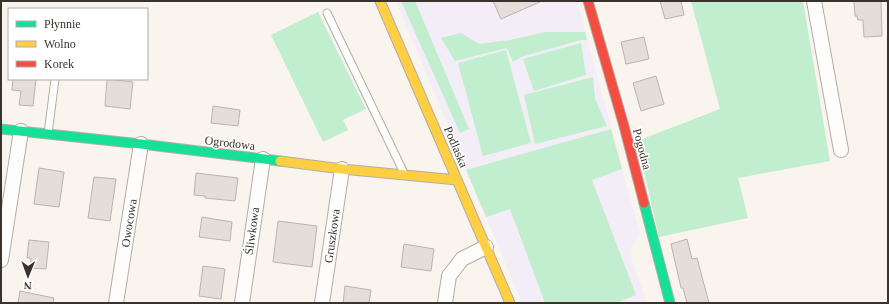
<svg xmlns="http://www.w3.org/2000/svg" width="889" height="304" font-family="Georgia,serif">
	<rect width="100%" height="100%" fill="#faf4ee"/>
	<!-- education -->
	<polygon fill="#f2edf7" points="396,1 577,1 640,235 629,252 647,303 522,303"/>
	<!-- green -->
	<g fill="#c1eecf">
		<polygon points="401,1 415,1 469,129 460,133"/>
		<polygon points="691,1 803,1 830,161 738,178 748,218 659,237 637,141 720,109"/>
		<polygon points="318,12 366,109 343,120 348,130 323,142 271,35"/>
		<polygon points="545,32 585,32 587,40 581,40 521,57 513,62 507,48 455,61 441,38 461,33 479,44 510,40"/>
		<polygon points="581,43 586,75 534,91 523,59"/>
		<polygon points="506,50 531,143 483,156 458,63"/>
		<polygon points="593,77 595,99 607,126 535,144 524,95"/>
		<polygon points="611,129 622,169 592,180 636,295 616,303 545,303 510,209 486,217 466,170"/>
	</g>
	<!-- building -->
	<g fill="#e5ddda" stroke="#bab3b0">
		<polygon points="493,1 542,1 501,19"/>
		<polygon points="660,1 681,1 684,15 665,19"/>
		<polygon points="854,1 881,1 882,36 864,37 863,20 858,20 857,16 855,16"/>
		<polygon points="644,37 649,59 626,64 621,42"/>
		<polygon points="656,76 664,104 641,111 633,83"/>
		<polygon points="13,79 36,79 33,106 19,105 21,91 12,90"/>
		<polygon points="107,79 133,82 130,109 105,106"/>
		<polygon points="213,106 240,110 238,126 211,123"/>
		<polygon points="39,168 64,172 59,207 34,204"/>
		<polygon points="196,173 238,178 235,201 205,198 205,196 194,195"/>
		<polygon points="94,177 116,179 110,221 88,218"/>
		<polygon points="202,217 232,222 230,241 199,237"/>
		<polygon points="278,221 317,226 312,267 273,262"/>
		<polygon points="687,239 692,259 697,258 709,303 687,303 683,288 681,288 671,244"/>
		<polygon points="29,240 49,242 46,269 30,268 31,258 27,258"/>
		<polygon points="404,244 434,249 431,271 401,267"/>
		<polygon points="203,266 225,269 221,299 199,296"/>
		<polygon points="345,286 371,290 369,303 343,303"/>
		<polygon points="20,291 54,298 53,303 18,303"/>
	</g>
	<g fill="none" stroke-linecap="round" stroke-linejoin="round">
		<defs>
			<g id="lane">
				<polyline points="327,13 404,173"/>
				<polyline points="48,134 55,79"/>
			</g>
			<g id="street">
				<polyline points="814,1 841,150"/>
				<polyline points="1,260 21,131"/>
				<polyline points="116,303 141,144"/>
				<polyline points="242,303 263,159"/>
				<polyline points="322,303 342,169"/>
				<polyline points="445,303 449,276 462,259 486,247"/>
			</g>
			<g id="fast">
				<polyline points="1,129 141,144 280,161"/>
				<polyline points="644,203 670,303"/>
			</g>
			<g id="slow">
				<polyline points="380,1 510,303"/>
				<polyline points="280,161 342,169 457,180"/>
			</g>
			<polyline id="jam" points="588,1 624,126 644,203"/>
		</defs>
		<!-- lane casing -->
		<use href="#lane" stroke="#b3ada8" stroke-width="9"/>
		<!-- street casing -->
		<use href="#street" stroke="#b3ada8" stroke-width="16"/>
		<!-- fast casing -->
		<use href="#fast" stroke="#b3ada8" stroke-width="11"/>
		<!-- slow casing -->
		<use href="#slow" stroke="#b3ada8" stroke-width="11"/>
		<!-- jam casing -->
		<use href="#jam" stroke="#b3ada8" stroke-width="11"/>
		<!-- lane -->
		<use href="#lane" stroke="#fefdfc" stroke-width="7"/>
		<!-- street -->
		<use href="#street" stroke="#fefdfc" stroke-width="14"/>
		<!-- fast -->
		<use href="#fast" stroke="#16e098" stroke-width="9"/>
		<!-- slow -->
		<use href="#slow" stroke="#ffcf43" stroke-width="9"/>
		<!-- jam -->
		<use href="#jam" stroke="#f24e42" stroke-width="9"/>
	</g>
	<g text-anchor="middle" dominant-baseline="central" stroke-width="3" stroke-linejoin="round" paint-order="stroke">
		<!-- street labels -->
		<g font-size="12" fill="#3a332d" stroke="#fff">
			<text transform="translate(230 143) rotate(7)">Ogrodowa</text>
			<text transform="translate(456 147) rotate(67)">Podlaska</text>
			<text transform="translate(642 149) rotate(75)">Pogodna</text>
			<text transform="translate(129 223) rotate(-81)">Owocowa</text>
			<text transform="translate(252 231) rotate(-82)">Śliwkowa</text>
			<text transform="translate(332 236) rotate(-82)">Gruszkowa</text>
		</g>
	</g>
	<!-- border -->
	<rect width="889" height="304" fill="none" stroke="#3a332d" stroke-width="4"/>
	<!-- legend -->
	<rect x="8" y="8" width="140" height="72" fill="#ffffff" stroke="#b0adab"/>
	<rect x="16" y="21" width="20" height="6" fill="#16e098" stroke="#b0adab"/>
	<text x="44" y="28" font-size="12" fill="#3a332d">Płynnie</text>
	<rect x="16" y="41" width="20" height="6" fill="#ffcf43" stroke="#b0adab"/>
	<text x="44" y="48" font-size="12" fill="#3a332d">Wolno</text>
	<rect x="16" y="61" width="20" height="6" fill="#f24e42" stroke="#b0adab"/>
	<text x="44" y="68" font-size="12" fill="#3a332d">Korek</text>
	<!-- north arrow -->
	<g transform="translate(28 276) rotate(181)" stroke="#ffffff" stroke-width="3" paint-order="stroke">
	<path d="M0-3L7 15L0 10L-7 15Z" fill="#3a332d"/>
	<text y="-6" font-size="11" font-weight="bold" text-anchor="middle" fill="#3a332d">N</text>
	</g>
</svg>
